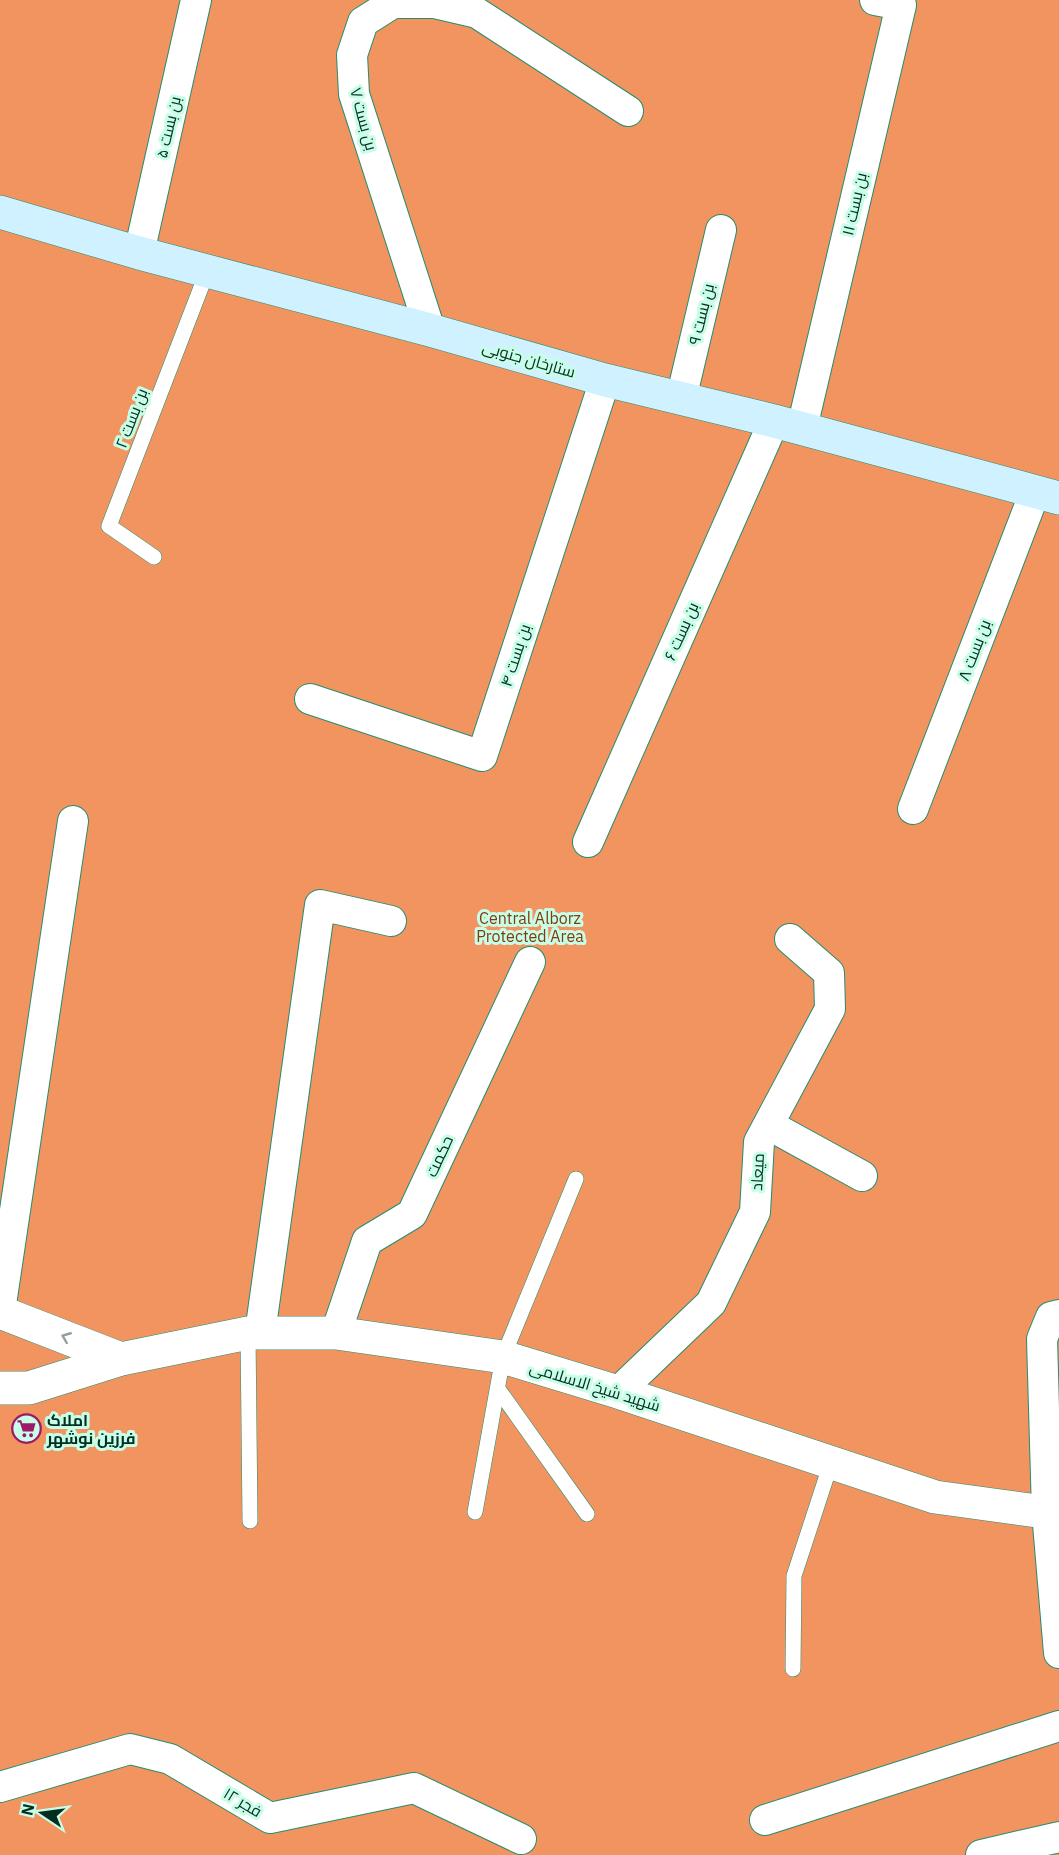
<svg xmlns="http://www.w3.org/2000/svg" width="1059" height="1855" font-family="'IBM Plex Sans',Cairo,sans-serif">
	<rect width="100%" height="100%" fill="#9bf9d7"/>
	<!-- green -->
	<rect fill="#f29460" x="0" y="0" width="1059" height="1855"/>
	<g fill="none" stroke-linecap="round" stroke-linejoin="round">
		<defs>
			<g id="service">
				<polyline points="154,557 109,526 207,272"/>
				<polyline points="248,1333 250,1521"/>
				<polyline points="498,1389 587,1514"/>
				<polyline points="475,1512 503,1357 576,1179"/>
				<polyline points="793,1669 794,1576 831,1463"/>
			</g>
			<g id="minor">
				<polyline points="139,253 196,0"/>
				<polyline points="430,330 354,94 352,55 363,22 393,3 434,3 477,13 628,111"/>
				<polyline points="681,399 721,230"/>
				<polyline points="802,428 901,5 875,0"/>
				<polyline points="310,699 482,756 605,380"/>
				<polyline points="913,809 1035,492"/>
				<polyline points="588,842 774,421"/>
				<polyline points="769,1125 862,1176"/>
				<polyline points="0,1311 73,821"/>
				<polyline points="1059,1315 1051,1317 1042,1339 1047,1512 1059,1653"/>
				<polyline points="260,1333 320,905 391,921"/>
				<polyline points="336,1333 367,1241 412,1214 530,962"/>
				<polyline points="618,1392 711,1303 755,1212 759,1142 830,1009 829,973 790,939"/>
				<polyline points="0,1787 130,1749 170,1759 270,1818 414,1788 521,1839"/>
				<polyline points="765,1820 1059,1726"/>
				<polyline points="981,1855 1059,1837"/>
			</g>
			<g id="tertiary">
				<polyline points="0,1312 121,1359"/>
				<polyline points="0,1388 29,1388 121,1359 248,1333 336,1333 503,1357 618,1392 935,1497 1059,1514"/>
			</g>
			<polyline id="secondary" points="0,212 139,253 430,330 605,380 774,421 1059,498"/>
		</defs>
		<!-- service casing -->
		<use href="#service" stroke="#278c6e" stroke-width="16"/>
		<!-- minor casing -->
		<use href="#minor" stroke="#278c6e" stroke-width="32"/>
		<!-- tertiary casing -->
		<use href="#tertiary" stroke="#278c6e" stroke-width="34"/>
		<!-- secondary casing -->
		<use href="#secondary" stroke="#278c6e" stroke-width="34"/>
		<!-- service -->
		<use href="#service" stroke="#fff" stroke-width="15"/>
		<!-- minor -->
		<use href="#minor" stroke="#fff" stroke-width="30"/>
		<!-- tertiary -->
		<use href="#tertiary" stroke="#fff" stroke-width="33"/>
		<!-- secondary -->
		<use href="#secondary" stroke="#d0f1ff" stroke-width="33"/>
	</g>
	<!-- one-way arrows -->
	<defs><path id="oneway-chevron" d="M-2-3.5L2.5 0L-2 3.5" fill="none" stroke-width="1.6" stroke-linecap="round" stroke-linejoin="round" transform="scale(1.5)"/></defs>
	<use stroke="#8ea19c" href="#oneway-chevron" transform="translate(66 1337) rotate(-158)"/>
	<!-- icons -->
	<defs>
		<symbol id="supermarket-ring" viewBox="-11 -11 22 22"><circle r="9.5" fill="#c8fee8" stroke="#9d196a" stroke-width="1.5"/><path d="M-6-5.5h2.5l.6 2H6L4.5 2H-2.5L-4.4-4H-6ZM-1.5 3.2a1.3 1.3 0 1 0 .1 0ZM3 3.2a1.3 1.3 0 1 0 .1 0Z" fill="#9d196a"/></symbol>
	</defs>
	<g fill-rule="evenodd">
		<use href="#supermarket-ring" x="10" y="1412" width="33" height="33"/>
	</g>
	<g text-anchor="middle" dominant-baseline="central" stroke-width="6" stroke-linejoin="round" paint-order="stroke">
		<!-- street labels -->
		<g font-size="16" fill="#032e22" stroke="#c8fee8">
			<text transform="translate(364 119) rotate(75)">بن بست ۷</text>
			<text transform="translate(168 127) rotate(-77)">بن بست ۵</text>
			<text transform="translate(854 204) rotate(-77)">بن بست ۱۱</text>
			<text transform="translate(701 314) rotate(-76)">بن بست ۹</text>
			<text transform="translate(529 359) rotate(16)">ستارخان جنوبی</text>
			<text transform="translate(131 418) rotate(-69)">بن بست ۲</text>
			<text transform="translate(681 631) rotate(-66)">بن بست ۶</text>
			<text transform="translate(974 650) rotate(-69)">بن بست ۸</text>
			<text transform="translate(515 655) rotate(-72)">بن بست ۴</text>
			<text transform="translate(439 1156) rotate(-65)">حکمت</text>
			<text transform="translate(757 1172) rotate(-87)">میعاد</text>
			<text transform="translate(595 1386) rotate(17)">شهید شیخ الاسلامی</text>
			<text transform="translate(243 1802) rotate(31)">فجر ۱۲</text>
		</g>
		<!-- park labels -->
		<g font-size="16" fill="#7f3b0d" stroke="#c8fee8">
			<text x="530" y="918">Central Alborz<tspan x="530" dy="18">Protected Area</tspan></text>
		</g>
		<!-- poi labels -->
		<g font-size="16" font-weight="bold" fill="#032e22" stroke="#c8fee8" text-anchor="start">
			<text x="47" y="1420">املاک<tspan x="47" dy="18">فرزین نوشهر</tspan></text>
		</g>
	</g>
	<!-- north arrow -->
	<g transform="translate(42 1813) rotate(283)" stroke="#c8fee8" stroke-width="4.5" paint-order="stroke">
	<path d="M0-4.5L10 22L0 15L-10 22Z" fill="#032e22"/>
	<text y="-9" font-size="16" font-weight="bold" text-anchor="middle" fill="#032e22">N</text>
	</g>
</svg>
